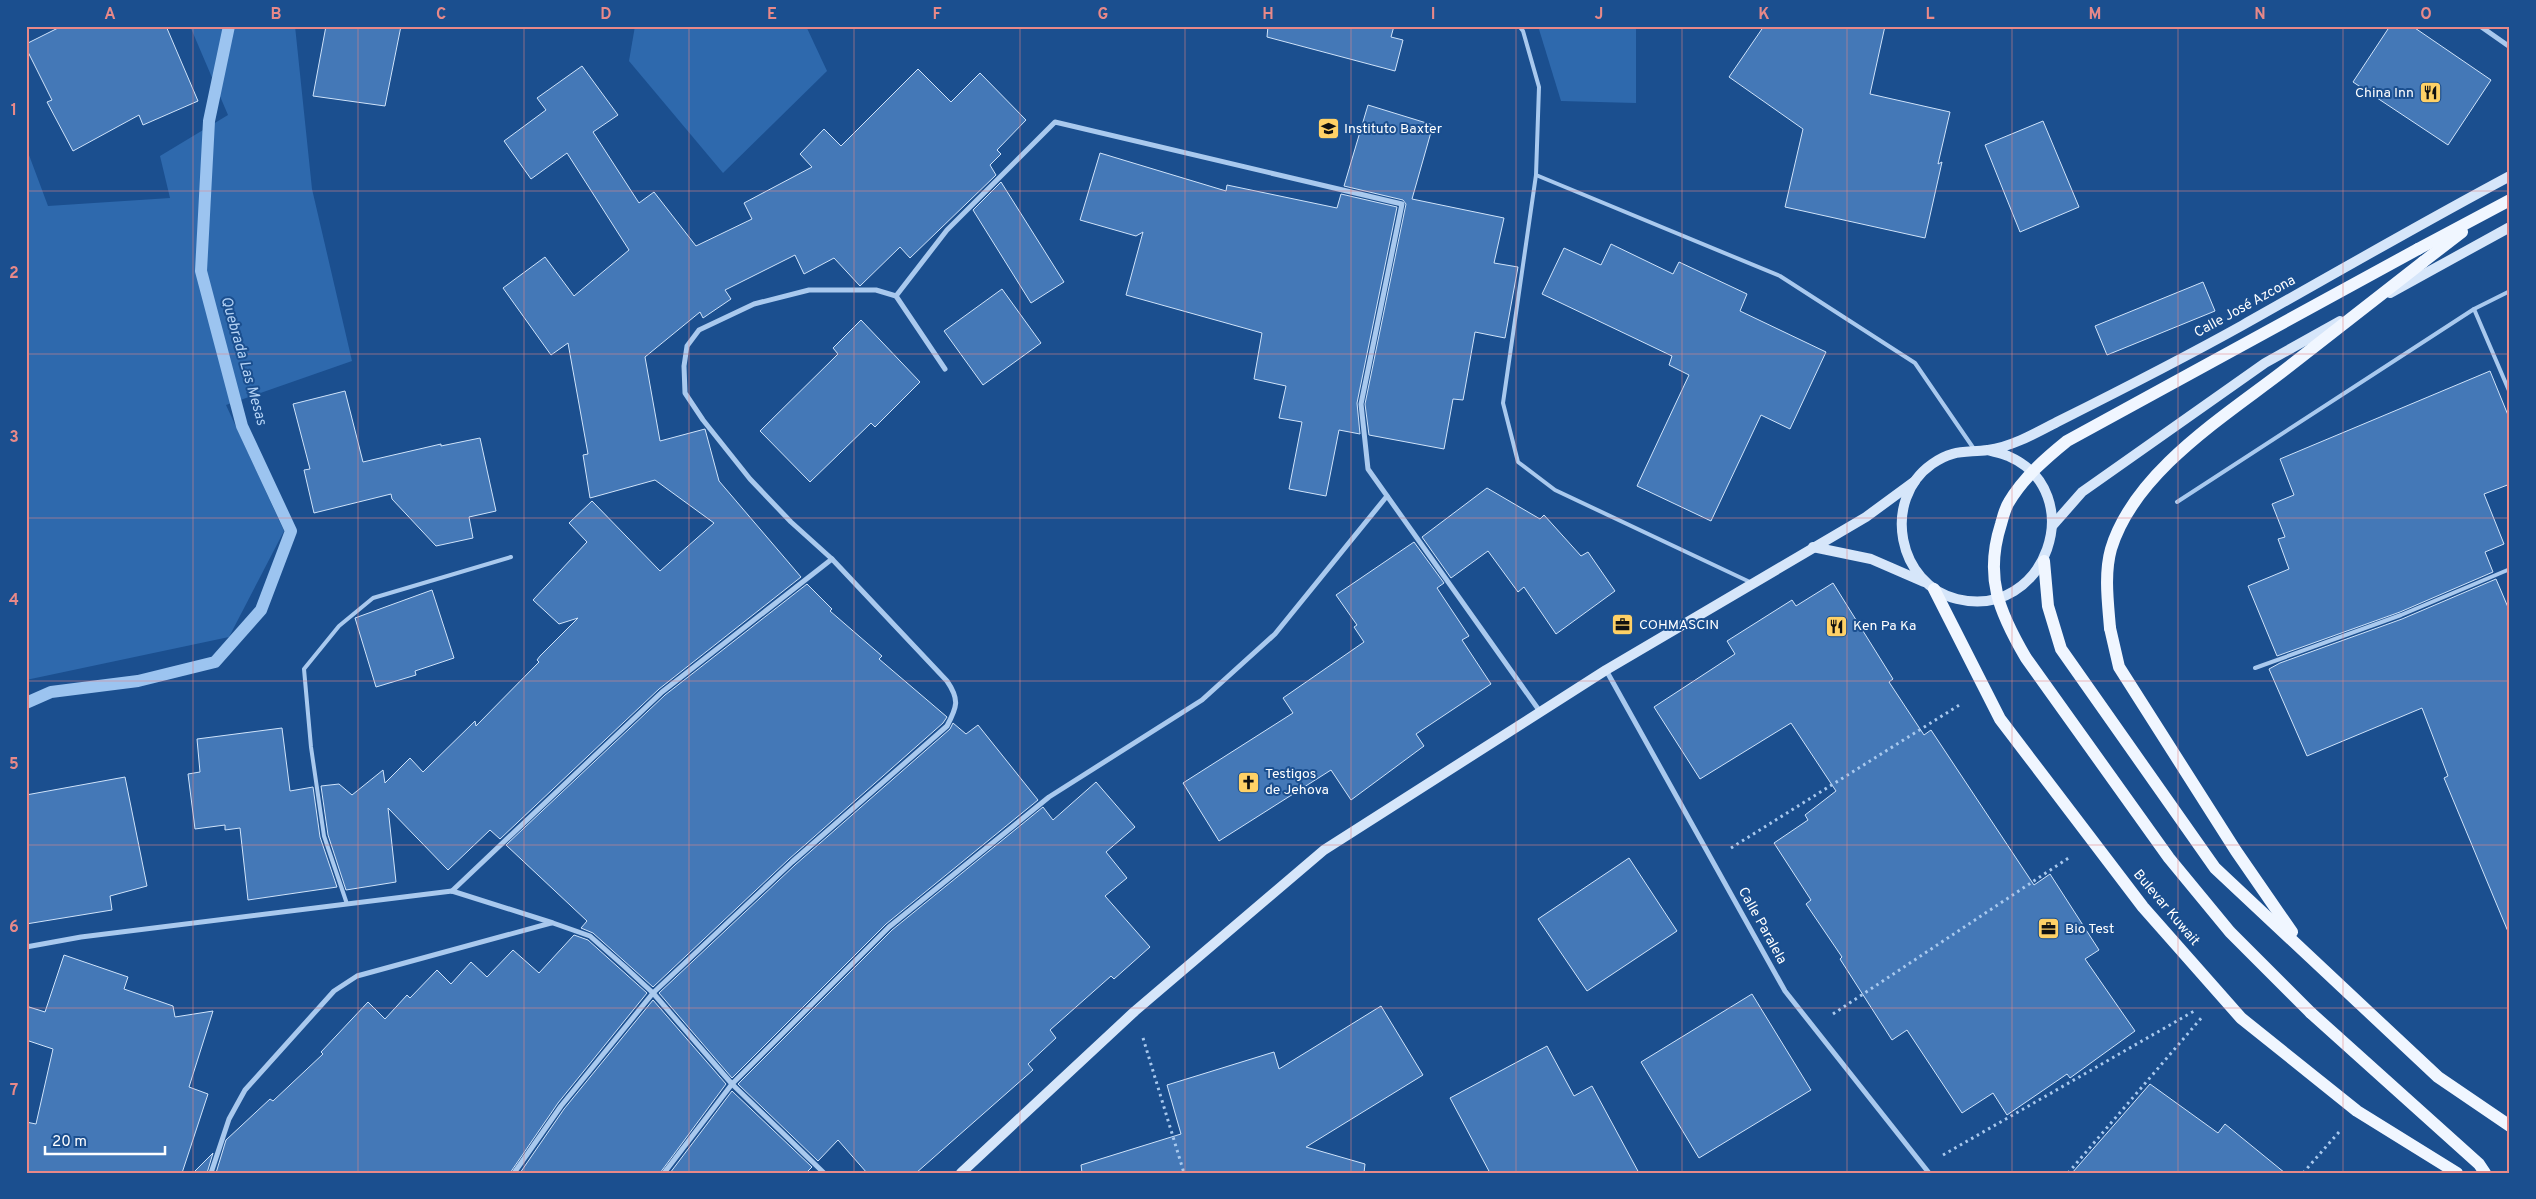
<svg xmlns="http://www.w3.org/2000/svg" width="2536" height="1199" font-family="Overpass,sans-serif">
	<rect width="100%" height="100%" fill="#1b4f8f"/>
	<!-- green -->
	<g fill="#2e69ad">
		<polygon points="190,26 295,26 312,189 352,361 226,405 284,531 229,637 26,680 26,147 48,206 170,198 160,156 228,115"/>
		<polygon points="635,26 806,26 827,71 723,173 629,61"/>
		<polygon points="1538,26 1636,26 1636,103 1561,101"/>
	</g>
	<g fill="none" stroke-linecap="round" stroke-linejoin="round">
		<!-- stream -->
		<polyline stroke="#9cc4f0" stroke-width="12" points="26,703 51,692 138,681 215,662 261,610 291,531 242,426 201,271 209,121 229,26"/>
	</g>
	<!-- building -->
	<g fill="#4478b7" stroke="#cfe3fa">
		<polygon points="62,26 166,26 198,101 143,125 139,115 73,151 47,102 52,100 26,48 26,44"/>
		<polygon points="326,26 401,26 385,106 313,96"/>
		<polygon points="1268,26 1394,26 1391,37 1403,40 1395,71 1267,37"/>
		<polygon points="1764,26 1885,26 1870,94 1950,112 1938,164 1942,162 1925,238 1785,207 1803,129 1729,77"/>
		<polygon points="2390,26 2412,26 2491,80 2448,145 2353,82"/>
		<polygon points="582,66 618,115 593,132 639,203 654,192 696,246 752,219 744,203 812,167 800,154 824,129 841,146 918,69 951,102 980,73 1026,120 997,150 1001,154 990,165 996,175 910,258 900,247 860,286 834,258 804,274 795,255 725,290 731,299 703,318 700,312 645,357 660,441 705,429 719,481 801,577 659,689 500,839 490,830 448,870 388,808 396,882 346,890 328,835 321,786 339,784 352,795 383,770 385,783 410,758 423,772 475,721 476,726 539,662 537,660 540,656 578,618 559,624 533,600 587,542 569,523 592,501 660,571 714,523 655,480 590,498 583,455 588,454 568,343 551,355 503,288 545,257 574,296 629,250 567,153 531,179 504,141 546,110 537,98"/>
		<polygon points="1368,105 1433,125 1412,199 1504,218 1494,263 1518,267 1505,338 1475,332 1463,400 1453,399 1444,449 1369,435 1365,404 1406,204 1403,200 1344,186"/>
		<polygon points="2043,121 2079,207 2020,232 1985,145"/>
		<polygon points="1100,153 1226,191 1227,185 1337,208 1341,194 1397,207 1357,403 1360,434 1339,430 1326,496 1289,489 1302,422 1279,418 1286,386 1254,379 1262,333 1126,295 1143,232 1136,236 1080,220"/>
		<polygon points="1001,182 1064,282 1031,303 973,210"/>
		<polygon points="1611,244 1673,274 1679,262 1747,294 1740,311 1826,352 1790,429 1761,415 1711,521 1637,486 1689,375 1669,365 1672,356 1542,294 1564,248 1601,265"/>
		<polygon points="2203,282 2215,311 2107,355 2095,326"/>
		<polygon points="1002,289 1041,343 983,385 944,331"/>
		<polygon points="861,320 920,382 875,427 871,423 810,482 760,431 838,354 833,348"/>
		<polygon points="2490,371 2510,420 2510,484 2484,494 2504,544 2485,552 2493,572 2400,612 2277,656 2248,586 2289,569 2278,539 2285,537 2272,504 2294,495 2280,459"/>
		<polygon points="345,391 363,462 441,444 441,446 480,438 496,511 469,517 473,538 436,546 392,499 391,494 314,513 304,470 310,469 293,404"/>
		<polygon points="1487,488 1540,519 1544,515 1581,556 1588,552 1615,591 1556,634 1524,587 1518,592 1488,551 1451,578 1422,537"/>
		<polygon points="1414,542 1444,583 1437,588 1469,636 1462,640 1491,684 1416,734 1424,746 1351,800 1331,770 1219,841 1183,783 1293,713 1283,698 1364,642 1354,627 1357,625 1336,595"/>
		<polygon points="2496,579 2510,612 2509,934 2444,778 2448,776 2422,708 2307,756 2269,669 2280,663 2402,619"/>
		<polygon points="1833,583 1893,679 1889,682 1924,735 1931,730 2034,885 2050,874 2099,950 2085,959 2135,1031 2070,1078 2067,1074 2007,1115 1993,1093 1962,1113 1907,1030 1892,1040 1840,959 1842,957 1806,904 1811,900 1774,843 1808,820 1805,815 1836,791 1791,723 1700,779 1654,707 1735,654 1727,641 1792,600 1796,606"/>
		<polygon points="807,584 832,609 830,611 882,656 879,659 947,717 943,723 789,859 653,987 593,933 581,928 587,921 506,845 665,695"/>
		<polygon points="432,590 454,658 415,671 416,675 376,687 355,618"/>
		<polygon points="953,723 966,734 978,725 1038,800 886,924 732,1078 659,993 795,865 950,729"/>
		<polygon points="282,728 290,791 313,787 320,837 337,887 248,900 240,828 225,830 225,825 195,829 188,774 200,772 197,739"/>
		<polygon points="125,777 147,886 110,896 112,910 26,924 26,795"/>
		<polygon points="1096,782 1135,827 1106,852 1127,878 1105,896 1150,947 1114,979 1111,976 1050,1030 1056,1038 1028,1064 1033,1070 916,1173 867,1173 838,1140 818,1161 738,1084 892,930 1043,807 1053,820"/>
		<polygon points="1629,858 1677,931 1587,991 1538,919"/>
		<polygon points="574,935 588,940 647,993 558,1103 510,1173 216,1173 226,1140 270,1099 273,1101 323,1054 321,1052 368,1002 385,1019 407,995 410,998 437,970 451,984 471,962 487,977 513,950 539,973"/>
		<polygon points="64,955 128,977 124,989 173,1006 175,1017 213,1011 189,1087 208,1094 182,1173 26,1173 26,1122 36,1124 53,1049 26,1040 26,1006 45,1012"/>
		<polygon points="1752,994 1811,1090 1699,1158 1641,1062"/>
		<polygon points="653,1000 726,1084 660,1173 520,1173 564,1109"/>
		<polygon points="1381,1006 1423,1075 1306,1147 1365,1164 1364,1173 1082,1173 1081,1165 1181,1134 1167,1085 1274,1052 1279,1069"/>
		<polygon points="1547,1046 1574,1096 1592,1086 1639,1173 1490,1173 1450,1098"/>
		<polygon points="2150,1084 2218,1133 2225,1124 2285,1173 2072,1173"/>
		<polygon points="732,1091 812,1167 806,1173 670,1173"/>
		<polygon points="213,1153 207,1173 193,1173"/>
	</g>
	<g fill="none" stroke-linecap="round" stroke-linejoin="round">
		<!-- path -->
		<g stroke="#a9c9ee" stroke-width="3" stroke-dasharray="2.5 4" stroke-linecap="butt">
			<polyline points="1731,848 1961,704"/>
			<polyline points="1833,1014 2070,857"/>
			<polyline points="1143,1038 1184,1173"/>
			<polyline points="1943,1155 2196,1010"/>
			<polyline points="2068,1173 2203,1016"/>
			<polyline points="2303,1173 2339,1132"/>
		</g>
		<!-- service -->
		<g stroke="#a9c9ee" stroke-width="4">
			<polyline points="1519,26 1523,31 1539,87 1536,175 1503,403 1518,462 1555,490 1752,583"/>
			<polyline points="1536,175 1780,276 1915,363 1974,449"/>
			<polyline points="2474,309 2510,393"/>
			<polyline points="2177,502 2474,309 2510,291"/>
			<polyline points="2255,668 2401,615 2510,569"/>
			<polyline points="347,904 324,836 311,747 304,669 339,626 373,598 511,557"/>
		</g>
		<!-- minor -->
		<g stroke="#a9c9ee" stroke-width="5">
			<polyline points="2480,26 2510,47"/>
			<polyline points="896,296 947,230 1055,122 1402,204 1361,404 1368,469 1541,713"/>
			<polyline points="1606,670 1785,991 1929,1173"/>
			<polyline points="452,891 662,692 832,559"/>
			<polyline points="26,947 81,937 452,891 553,923 590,936 625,967 653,993 732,1084 824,1173"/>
			<polyline points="211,1173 229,1119 245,1090 334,991 357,976 551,923"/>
			<path d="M514 1173 561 1106 653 993 792 862 947 726C957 707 960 700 947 681L832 559 791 522 750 479 703 420 685 393 684 366 687 346 699 330 754 304 809 290H876L896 296 945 369"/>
			<polyline points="664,1173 732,1084 889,927 1049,797 1202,700 1275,634 1387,496"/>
		</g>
		<!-- secondary -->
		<g stroke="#d6e6fa" stroke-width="10">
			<polyline points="2390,293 2510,227"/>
			<path d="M1987 450C1994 452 2002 453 2008 456 2091 492 2046 621 1957 599 1898 585 1881 500 1932 464 1953 449 1965 453 1988 450 2011 447 2036 433 2057 422 2119 391 2182 359 2243 325 2332 275 2420 224 2510 176"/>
			<polyline points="2053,525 2082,492 2265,363 2340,321"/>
			<polyline points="1813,547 1871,559 1924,582"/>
			<polyline points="961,1173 1135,1011 1324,850 1606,670 1866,517 1915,481"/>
		</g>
		<!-- primary -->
		<g stroke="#f0f6ff" stroke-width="12">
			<polyline points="2418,249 2510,200"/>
			<polyline points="2423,262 2462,232"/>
			<polyline points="2044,561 2048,606 2061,649 2215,868 2438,1077 2510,1126"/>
			<polyline points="1934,589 2000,719 2143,907 2241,1018 2357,1111 2457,1173"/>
			<polyline points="2110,628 2119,667 2236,851 2292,932"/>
			<polyline points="2311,1013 2479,1164 2485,1173"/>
		</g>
		<!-- primary-bridge -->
		<g stroke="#f0f6ff" stroke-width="12">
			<path d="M2110 628C2108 603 2104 574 2111 549 2134 473 2222 418 2282 372 2329 335 2376 299 2423 262"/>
			<path d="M2311 1013 2230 932 2169 858 2026 658C1999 612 1984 577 2001 524 2003 517 2005 508 2009 502 2023 478 2046 458 2067 441L2418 249"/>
		</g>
	</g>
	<!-- grid -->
	<path fill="none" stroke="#e88989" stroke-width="1" stroke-opacity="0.55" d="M193 26V1173M358 26V1173M524 26V1173M689 26V1173M854 26V1173M1020 26V1173M1185 26V1173M1351 26V1173M1516 26V1173M1682 26V1173M1847 26V1173M2012 26V1173M2178 26V1173M2343 26V1173M26 191H2510M26 354H2510M26 518H2510M26 681H2510M26 845H2510M26 1008H2510"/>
	<!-- icons -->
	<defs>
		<symbol id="restaurant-square" viewBox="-11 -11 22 22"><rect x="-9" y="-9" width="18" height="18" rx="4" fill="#ffd166" stroke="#1b4f8f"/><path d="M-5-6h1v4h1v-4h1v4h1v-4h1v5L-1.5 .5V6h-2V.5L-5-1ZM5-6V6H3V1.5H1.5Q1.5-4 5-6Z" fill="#111"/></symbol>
		<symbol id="school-square" viewBox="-11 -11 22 22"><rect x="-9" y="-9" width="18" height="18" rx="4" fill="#ffd166" stroke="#1b4f8f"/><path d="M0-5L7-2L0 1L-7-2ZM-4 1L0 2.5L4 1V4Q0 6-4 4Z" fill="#111"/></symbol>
		<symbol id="office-square" viewBox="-11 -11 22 22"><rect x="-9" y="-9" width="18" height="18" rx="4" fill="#ffd166" stroke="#1b4f8f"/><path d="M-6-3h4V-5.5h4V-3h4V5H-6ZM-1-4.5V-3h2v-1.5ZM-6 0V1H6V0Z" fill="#111"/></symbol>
		<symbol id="church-square" viewBox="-11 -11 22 22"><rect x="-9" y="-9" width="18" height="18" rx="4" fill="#ffd166" stroke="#1b4f8f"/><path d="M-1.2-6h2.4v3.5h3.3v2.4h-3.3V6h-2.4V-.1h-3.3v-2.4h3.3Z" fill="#111"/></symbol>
	</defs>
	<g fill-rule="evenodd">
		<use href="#restaurant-square" x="2418" y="80" width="25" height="25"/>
		<use href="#school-square" x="1316" y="116" width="25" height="25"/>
		<use href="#office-square" x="1610" y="612" width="25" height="25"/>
		<use href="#restaurant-square" x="1824" y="614" width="25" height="25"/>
		<use href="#church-square" x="1236" y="770" width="25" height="25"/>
		<use href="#office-square" x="2036" y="916" width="25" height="25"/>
	</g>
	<g text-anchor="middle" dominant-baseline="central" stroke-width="4" stroke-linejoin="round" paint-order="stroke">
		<!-- poi labels -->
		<g font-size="14" fill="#fff" stroke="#1b4f8f" text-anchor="start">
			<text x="2414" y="93" text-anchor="end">China Inn</text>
			<text x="1344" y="129">Instituto Baxter</text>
			<text x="1639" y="625">COHMASCIN</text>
			<text x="1853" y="626">Ken Pa Ka</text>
			<text x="1265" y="774">Testigos<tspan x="1265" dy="16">de Jehova</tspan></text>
			<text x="2065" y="929">Bio Test</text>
		</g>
		<!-- street labels -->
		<g font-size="14" fill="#fff" stroke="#1b4f8f">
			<text transform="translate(2245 307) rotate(-29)">Calle José Azcona</text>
			<text transform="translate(2166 908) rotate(50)">Bulevar Kuwait</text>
			<text transform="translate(1762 926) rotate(61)">Calle Paralela</text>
		</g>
		<!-- water labels -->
		<g font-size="15" font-style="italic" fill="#b5d3f5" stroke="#1b4f8f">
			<text transform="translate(243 361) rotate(74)">Quebrada Las Mesas</text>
		</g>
	</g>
	<!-- border -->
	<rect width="2536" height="1199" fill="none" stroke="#1b4f8f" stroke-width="55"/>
	<!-- scale -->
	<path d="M45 1146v8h120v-8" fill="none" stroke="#ffffff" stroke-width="2.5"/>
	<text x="52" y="1146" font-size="15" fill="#ffffff" stroke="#1b4f8f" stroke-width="4" paint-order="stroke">20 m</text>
	<rect x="28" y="28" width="2480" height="1144" fill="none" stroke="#e88989" stroke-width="2"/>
	<g font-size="16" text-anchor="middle" font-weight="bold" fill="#e88989">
		<text x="110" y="19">A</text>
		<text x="276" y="19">B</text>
		<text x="441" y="19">C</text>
		<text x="606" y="19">D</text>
		<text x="772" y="19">E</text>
		<text x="937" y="19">F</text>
		<text x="1103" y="19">G</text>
		<text x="1268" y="19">H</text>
		<text x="1433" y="19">I</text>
		<text x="1599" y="19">J</text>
		<text x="1764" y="19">K</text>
		<text x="1930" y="19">L</text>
		<text x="2095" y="19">M</text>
		<text x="2260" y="19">N</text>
		<text x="2426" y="19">O</text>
		<text x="14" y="115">1</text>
		<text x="14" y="278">2</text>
		<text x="14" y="442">3</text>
		<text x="14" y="605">4</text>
		<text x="14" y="769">5</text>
		<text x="14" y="932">6</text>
		<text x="14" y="1095">7</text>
	</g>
</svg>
